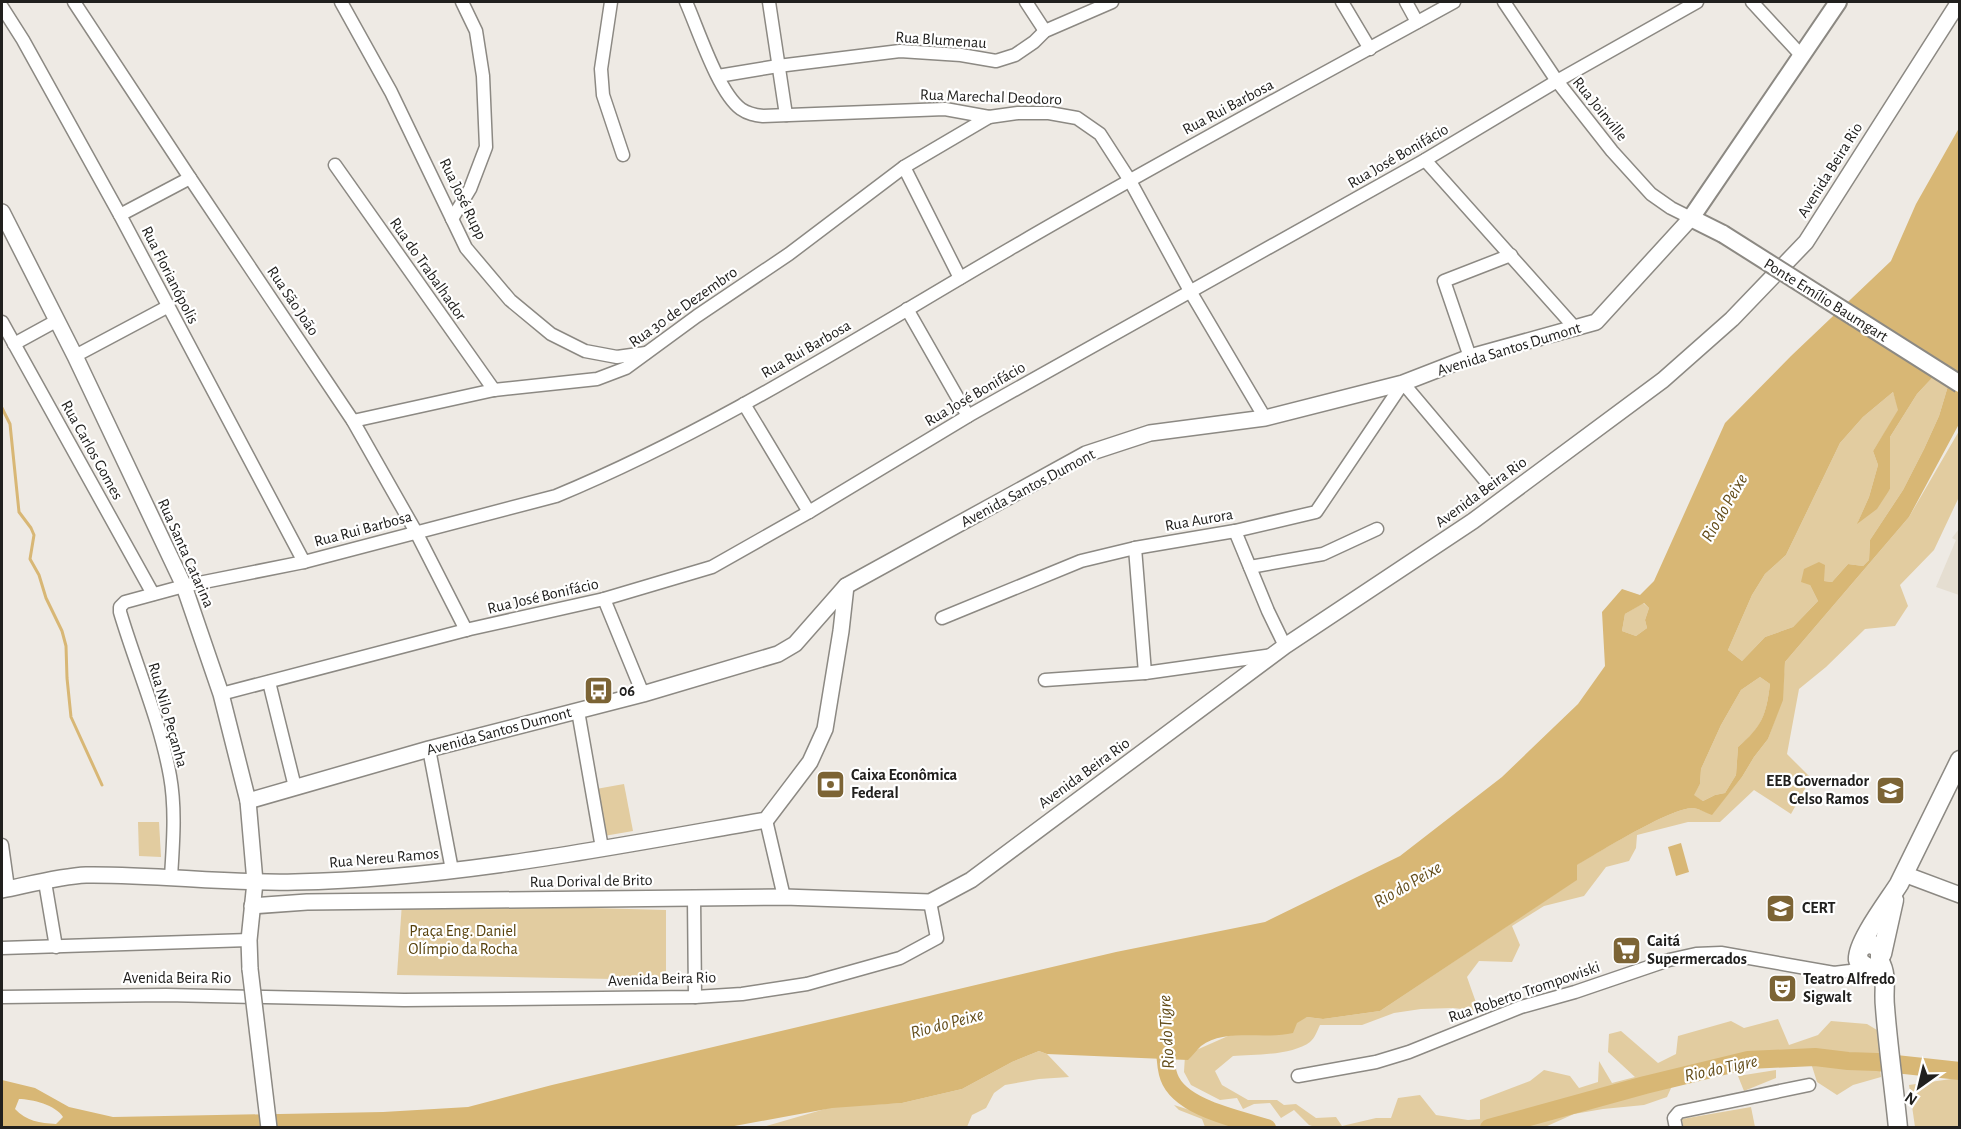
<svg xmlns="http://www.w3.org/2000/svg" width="1961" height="1129" font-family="'Alegreya Sans',sans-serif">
	<rect width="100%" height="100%" fill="#eeeae4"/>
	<!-- built -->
	<polygon fill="#e5ded1" points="1959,529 1959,595 1936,587 1956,540 1952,538"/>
	<!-- green -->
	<g fill="#e2cca0">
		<polygon points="1932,378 1948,386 1939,416 1924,449 1903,490 1870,540 1869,560 1863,566 1848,564 1832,582 1824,581 1810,585 1818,601 1793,627 1765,637 1742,661 1728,650 1752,595 1765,574 1786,555 1840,443 1863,417 1893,392 1899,410 1873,451 1878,465 1869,497 1858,522 1890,489 1890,437 1917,394"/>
		<path d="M1959 431V497L1934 550 1900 585 1908 606 1895 626 1865 629 1826 667 1799 689 1787 754 1811 778 1791 814 1754 790 1720 822H1688L1637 835 1636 848 1629 861 1606 867 1584 896 1544 906 1512 926 1520 945 1512 962 1479 961 1467 977 1479 1011 1453 1008 1421 1009 1394 1013 1362 1025H1320C1317 1031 1315 1038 1310 1042 1293 1055 1254 1055 1233 1056L1215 1071 1222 1085 1248 1100H1277L1284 1105 1296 1104 1316 1118 1336 1117 1342 1126 1376 1118H1391L1398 1098 1420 1095 1436 1115 1468 1120 1480 1119V1100L1530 1081 1544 1070 1570 1076 1579 1088 1598 1082 1599 1061 1612 1083 1635 1077 1608 1052 1609 1034 1621 1031 1658 1063 1676 1054 1678 1036 1731 1021 1744 1028 1778 1019 1789 1045 1818 1035 1831 1021 1867 1024 1877 1030 1880 1043 1879 1059 1789 1053 1742 1059 1651 1081 1477 1128 1315 1127 1309 1125 1294 1110 1281 1118 1270 1103 1254 1104 1243 1109 1237 1098 1220 1100 1191 1085 1184 1072 1185 1055 1228 1036 1307 1017 1323 1019 1380 1011 1576 880V865C1598 853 1673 806 1694 808 1700 809 1707 813 1712 814L1742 777 1754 757 1768 739 1782 700 1785 662 1909 517Z"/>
		<polygon points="1643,603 1649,608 1645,620 1647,628 1636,636 1622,631 1625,614"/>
		<path d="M1760 677 1770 684C1766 715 1763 726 1738 747L1736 775 1725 793 1715 795 1703 801 1693 795 1700 784 1701 769 1721 725 1741 690Z"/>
		<polygon points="624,784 633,831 604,836 596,789"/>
		<polygon points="138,822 159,822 161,857 139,856"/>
		<polygon points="402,903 666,910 666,980 397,975"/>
		<polygon points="1039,1051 1047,1054 1069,1077 1039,1079 1005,1085 994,1093 986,1108 972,1115 967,1127 759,1128 832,1107 902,1103 962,1089 1012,1062"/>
		<polygon points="1811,1063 1880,1069 1881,1077 1853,1085 1837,1095 1817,1082"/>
		<polygon points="1776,1070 1776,1078 1744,1091 1738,1076"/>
		<polygon points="1958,1078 1959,1127 1915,1127 1909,1085"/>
		<polygon points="1672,1086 1667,1097 1644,1105 1603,1109 1574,1114 1545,1127 1511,1127"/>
		<polygon points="1174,1105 1243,1127 1205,1127 1202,1119 1179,1110"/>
		<polygon points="1751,1107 1755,1127 1683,1127 1682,1119"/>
	</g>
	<!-- water -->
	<g fill="#d8b775" fill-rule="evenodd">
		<path d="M1959 128V424L1909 517 1785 662 1783 700 1768 739 1754 757 1742 777 1712 815C1706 813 1700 809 1694 808 1673 806 1598 853 1577 865V880L1380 1011 1323 1019 1307 1017 1297 1023 1293 1033C1265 1040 1225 1028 1201 1046 1197 1050 1192 1056 1188 1060L1047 1054 1039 1051 1012 1062 962 1089 902 1103 832 1108 729 1127 2 1128V1080L35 1088 69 1107 113 1117 383 1112 468 1107 552 1085 1116 952 1265 922 1400 856 1502 777 1578 704 1605 666 1602 612 1622 589 1640 595 1654 581 1725 423 1791 356 1891 261 1916 204ZM1932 378 1948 386 1939 416 1924 449 1903 490 1870 540 1869 560 1863 566 1848 564 1832 582 1824 581 1825 565 1819 562 1804 569 1801 582 1810 585 1818 601 1793 627 1765 637 1742 661 1728 650 1752 595 1765 574 1786 555 1840 443 1863 417 1893 392 1898 410 1873 451 1878 465 1869 497 1857 524 1877 509 1890 489V437L1917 394ZM1644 603 1649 608 1645 620 1647 628 1636 636 1622 631 1625 614ZM1760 677 1770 684C1766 716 1762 726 1738 747L1736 775 1725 793 1715 795 1703 801 1694 795 1700 784 1701 769 1721 725 1741 690ZM19 1099C32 1099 56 1105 63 1117L56 1124C40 1123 26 1121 15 1109Z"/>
		<polygon points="1681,843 1689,872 1676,876 1668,847"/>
	</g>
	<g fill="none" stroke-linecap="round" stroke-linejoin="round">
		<!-- stream -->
		<polyline stroke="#d8b775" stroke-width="3" points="2,408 10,424 19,512 31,528 34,535 30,559 39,575 46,598 62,631 66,646 67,678 71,717 102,785"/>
		<!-- river -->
		<g stroke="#d8b775" stroke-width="18">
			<path d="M1164 1034C1166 1047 1164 1064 1169 1077 1180 1108 1238 1119 1267 1128"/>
			<polyline points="1489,1128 1645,1085 1748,1060 1815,1057 1848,1061 1877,1062 1960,1071"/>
		</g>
		<defs>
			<g id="minor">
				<polyline points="74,2 190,178 353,421 416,532 466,630"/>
				<polyline points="341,2 391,92 466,248 510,300 551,334 585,351 617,357 646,353"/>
				<polyline points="611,2 601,69 603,95 623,155"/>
				<path d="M686 2C698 29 718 92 741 109 748 114 755 115 763 116L945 109 989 117 1018 113H1049L1077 118 1100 134 1129 179 1190 291 1265 418"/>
				<polyline points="769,2 786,115"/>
				<polyline points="1026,2 1045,31"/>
				<polyline points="1342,2 1370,49"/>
				<polyline points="1406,2 1417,22"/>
				<polyline points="1504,2 1557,81 1612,151 1651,194 1671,208 1691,218"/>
				<polyline points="1752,2 1800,54"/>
				<polyline points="2,7 23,40 120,215 304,562"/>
				<polyline points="718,76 778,66 900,51 961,55 996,61 1015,55 1034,42 1045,31 1112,2"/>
				<polyline points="1425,160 1576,329"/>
				<polyline points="335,165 494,390"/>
				<polyline points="904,167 960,278"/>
				<polyline points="120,215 190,178"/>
				<polyline points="452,219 470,189 486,147 483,76 476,31 462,2"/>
				<polyline points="907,309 968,416"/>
				<polyline points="2,322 153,594"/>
				<polyline points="14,344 56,321"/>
				<polyline points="75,356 167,307"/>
				<polyline points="1470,357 1444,281 1511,255"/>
				<polyline points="744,404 809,512"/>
				<polyline points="353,421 494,390 597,379 626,368 697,316 789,254 904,167 989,117"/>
				<polyline points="1235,531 1268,611 1285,646"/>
				<polyline points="1135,548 1145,673"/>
				<polyline points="1250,567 1323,554 1377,529"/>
				<polyline points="604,599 643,694"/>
				<polyline points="942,618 1081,561 1135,548 1235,531 1316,512 1403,383 1489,485"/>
				<polyline points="1045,680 1145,673 1273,655"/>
				<polyline points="269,682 295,787"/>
				<polyline points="221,694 470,629 604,599 712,567 809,512 968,416 1425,160 1557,81 1697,2"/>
				<polyline points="578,711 602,848"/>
				<polyline points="429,749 452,870"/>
				<polyline points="766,820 784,897"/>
				<polyline points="2,845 8,888"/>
				<path d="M171 877C173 844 176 809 170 776 160 720 136 666 120 612V607L125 602 184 586 304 562 556 496C715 430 860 336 1008 250 1155 164 1305 84 1454 2"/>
				<polyline points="45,882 56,947"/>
				<polyline points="694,898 695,997"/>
				<polyline points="2,948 249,940"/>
				<polyline points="2,997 166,995 404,1000 695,997 742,994 807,984 900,958 937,938 930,902"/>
				<polyline points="1298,1076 1376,1062 1409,1052 1521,1007 1575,992 1669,960 1696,954 1721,953 1834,973 1850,971 1863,966"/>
				<polyline points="1676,1128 1674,1118 1679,1112 1809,1085"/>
			</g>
			<g id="tertiary">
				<polyline points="2,212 75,356 184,586 221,694 248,801 255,882 249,940 250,969"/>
				<polyline points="248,801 429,749 643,694 778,654 795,644 846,586 1086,454 1150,433 1265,418 1403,383 1470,357 1596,322 1691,218"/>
				<polyline points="1904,874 1960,895"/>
				<path d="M2 890C27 885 61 876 86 875 156 874 225 884 295 882 453 879 611 847 766 820L810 762 825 729 841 631 846 586"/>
				<polyline points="252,906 307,902 784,897 930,902 971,880 1285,646 1473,521 1663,380 1732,319 1806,242 1959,2"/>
			</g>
			<polyline id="secondary" points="1723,234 1691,218 1838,2"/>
			<g id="primary">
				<path d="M1860 949C1866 942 1874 943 1880 950V962L1875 967 1867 968 1858 960C1856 943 1889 900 1899 884L1960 760"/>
				<polyline points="1882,954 1894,900"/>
				<path d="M1880 962C1888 976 1883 991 1885 1007 1888 1047 1894 1087 1898 1128"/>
			</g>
		</defs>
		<!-- minor casing -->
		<use href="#minor" stroke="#8c8983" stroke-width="15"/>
		<!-- tertiary casing -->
		<use href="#tertiary" stroke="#8c8983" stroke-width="18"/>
		<!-- secondary casing -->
		<use href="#secondary" stroke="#8c8983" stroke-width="20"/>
		<!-- primary casing -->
		<use href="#primary" stroke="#8c8983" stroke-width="21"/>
		<!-- minor -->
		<use href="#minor" stroke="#fff" stroke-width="12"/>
		<!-- tertiary -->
		<use href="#tertiary" stroke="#fff" stroke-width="15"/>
		<!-- secondary -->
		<use href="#secondary" stroke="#fff" stroke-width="16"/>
		<!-- primary -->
		<use href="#primary" stroke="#fff" stroke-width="18"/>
		<defs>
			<polyline id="tertiary-bridge" points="250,969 269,1128"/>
			<polyline id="secondary-bridge" points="1723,234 1960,384"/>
		</defs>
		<!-- tertiary-bridge casing -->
		<use href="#tertiary-bridge" stroke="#8c8983" stroke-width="18" stroke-linecap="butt"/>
		<!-- secondary-bridge casing -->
		<use href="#secondary-bridge" stroke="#8c8983" stroke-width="20" stroke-linecap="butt"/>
		<!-- tertiary-bridge -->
		<use href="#tertiary-bridge" stroke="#fff" stroke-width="15"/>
		<!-- secondary-bridge -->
		<use href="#secondary-bridge" stroke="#fff" stroke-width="16"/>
	</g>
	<!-- icons -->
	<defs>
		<symbol id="bus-square" viewBox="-11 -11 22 22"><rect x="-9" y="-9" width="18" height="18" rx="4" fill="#7c6435" stroke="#fff"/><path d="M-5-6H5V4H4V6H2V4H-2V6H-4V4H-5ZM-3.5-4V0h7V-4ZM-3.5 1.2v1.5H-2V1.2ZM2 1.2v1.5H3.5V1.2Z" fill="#fff"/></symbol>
		<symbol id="bank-square" viewBox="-11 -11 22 22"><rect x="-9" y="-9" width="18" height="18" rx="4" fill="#7c6435" stroke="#fff"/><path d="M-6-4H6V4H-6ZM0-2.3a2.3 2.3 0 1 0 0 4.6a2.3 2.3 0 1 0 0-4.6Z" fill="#fff"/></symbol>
		<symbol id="school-square" viewBox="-11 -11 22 22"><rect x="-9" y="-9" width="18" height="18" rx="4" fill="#7c6435" stroke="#fff"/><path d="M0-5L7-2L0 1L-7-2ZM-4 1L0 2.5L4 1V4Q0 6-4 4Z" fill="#fff"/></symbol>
		<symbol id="supermarket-square" viewBox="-11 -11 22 22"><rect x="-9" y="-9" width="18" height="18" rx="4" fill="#7c6435" stroke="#fff"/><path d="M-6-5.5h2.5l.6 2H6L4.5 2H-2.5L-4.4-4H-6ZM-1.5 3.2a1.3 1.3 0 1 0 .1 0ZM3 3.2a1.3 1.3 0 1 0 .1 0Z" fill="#fff"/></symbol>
		<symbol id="theatre-square" viewBox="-11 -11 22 22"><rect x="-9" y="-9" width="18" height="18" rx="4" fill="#7c6435" stroke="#fff"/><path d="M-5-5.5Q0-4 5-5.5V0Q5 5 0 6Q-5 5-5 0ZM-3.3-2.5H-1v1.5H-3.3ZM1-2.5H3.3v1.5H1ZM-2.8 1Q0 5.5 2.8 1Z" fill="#fff"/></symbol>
	</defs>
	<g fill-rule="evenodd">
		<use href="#bus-square" x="582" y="674" width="33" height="33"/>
		<use href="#bank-square" x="814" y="768" width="33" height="33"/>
		<use href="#school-square" x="1874" y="774" width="33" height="33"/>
		<use href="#school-square" x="1764" y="892" width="33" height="33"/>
		<use href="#supermarket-square" x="1610" y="934" width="33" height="33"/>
		<use href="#theatre-square" x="1766" y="972" width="33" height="33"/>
	</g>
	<g text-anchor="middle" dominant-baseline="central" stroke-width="4.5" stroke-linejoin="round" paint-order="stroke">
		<!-- street labels -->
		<g font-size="16" fill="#21201e" stroke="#fff">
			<text transform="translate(941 40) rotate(4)">Rua Blumenau</text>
			<text transform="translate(991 97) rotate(2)">Rua Marechal Deodoro</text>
			<text transform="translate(1228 107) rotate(-28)">Rua Rui Barbosa</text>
			<text transform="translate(1600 109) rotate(51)">Rua Joinville</text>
			<text transform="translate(1398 156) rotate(-30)">Rua José Bonifácio</text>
			<text transform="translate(1830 170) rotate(-58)">Avenida Beira Rio</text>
			<text transform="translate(463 199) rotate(64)">Rua José Rupp</text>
			<text transform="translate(428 269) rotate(55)">Rua do Trabalhador</text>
			<text transform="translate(170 275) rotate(63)">Rua Florianópolis</text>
			<text transform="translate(1826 300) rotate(32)">Ponte Emílio Baumgart</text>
			<text transform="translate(293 301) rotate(56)">Rua São João</text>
			<text transform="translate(683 307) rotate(-35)">Rua 30 de Dezembro</text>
			<text transform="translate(806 349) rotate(-30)">Rua Rui Barbosa</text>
			<text transform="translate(1509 349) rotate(-17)">Avenida Santos Dumont</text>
			<text transform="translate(975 394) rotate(-30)">Rua José Bonifácio</text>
			<text transform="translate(92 450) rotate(61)">Rua Carlos Gomes</text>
			<text transform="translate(1028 488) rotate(-28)">Avenida Santos Dumont</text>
			<text transform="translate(1481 492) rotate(-36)">Avenida Beira Rio</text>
			<text transform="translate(1199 520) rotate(-10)">Rua Aurora</text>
			<text transform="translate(363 529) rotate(-15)">Rua Rui Barbosa</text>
			<text transform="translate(186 553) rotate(66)">Rua Santa Catarina</text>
			<text transform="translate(543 596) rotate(-13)">Rua José Bonifácio</text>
			<text transform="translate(168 715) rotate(74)">Rua Nilo Peçanha</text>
			<text transform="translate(499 731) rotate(-15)">Avenida Santos Dumont</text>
			<text transform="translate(1084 773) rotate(-36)">Avenida Beira Rio</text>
			<text transform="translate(384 858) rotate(-5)">Rua Nereu Ramos</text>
			<text transform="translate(591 881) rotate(-1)">Rua Dorival de Brito</text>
			<text x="177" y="978">Avenida Beira Rio</text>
			<text transform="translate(662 979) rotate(-2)">Avenida Beira Rio</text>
			<text transform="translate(1524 992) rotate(-19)">Rua Roberto Trompowiski</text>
		</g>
		<!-- poi labels -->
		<g font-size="16" font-weight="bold" fill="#21201e" stroke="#fff" text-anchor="start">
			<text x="619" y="691">06</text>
			<text x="851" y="775">Caixa Econômica<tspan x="851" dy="18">Federal</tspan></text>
			<text x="1869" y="781" text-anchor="end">EEB Governador<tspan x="1869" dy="18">Celso Ramos</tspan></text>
			<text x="1802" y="908">CERT</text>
			<text x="1647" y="941">Caitá<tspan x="1647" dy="18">Supermercados</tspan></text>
			<text x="1803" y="979">Teatro Alfredo<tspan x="1803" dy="18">Sigwalt</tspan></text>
		</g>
		<!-- park labels -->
		<g font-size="16" fill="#57410b" stroke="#fff">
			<text x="463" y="931">Praça Eng. Daniel<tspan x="463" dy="18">Olímpio da Rocha</tspan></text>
		</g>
		<!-- water labels -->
		<g font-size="18" font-style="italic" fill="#634c19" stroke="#fff">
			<text transform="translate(1725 508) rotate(-60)">Rio do Peixe</text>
			<text transform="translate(1408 885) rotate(-30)">Rio do Peixe</text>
			<text transform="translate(947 1024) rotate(-15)">Rio do Peixe</text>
			<text transform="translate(1167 1032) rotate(-93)">Rio do Tigre</text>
			<text transform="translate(1721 1069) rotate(-12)">Rio do Tigre</text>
		</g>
	</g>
	<!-- border -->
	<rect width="1961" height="1129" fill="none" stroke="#21201e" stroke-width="6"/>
	<!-- north arrow -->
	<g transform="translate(1919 1087) rotate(214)" stroke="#ffffff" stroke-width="4.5" paint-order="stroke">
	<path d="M0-4.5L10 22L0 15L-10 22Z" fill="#21201e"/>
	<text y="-9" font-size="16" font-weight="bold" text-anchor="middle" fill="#21201e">N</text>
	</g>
</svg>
